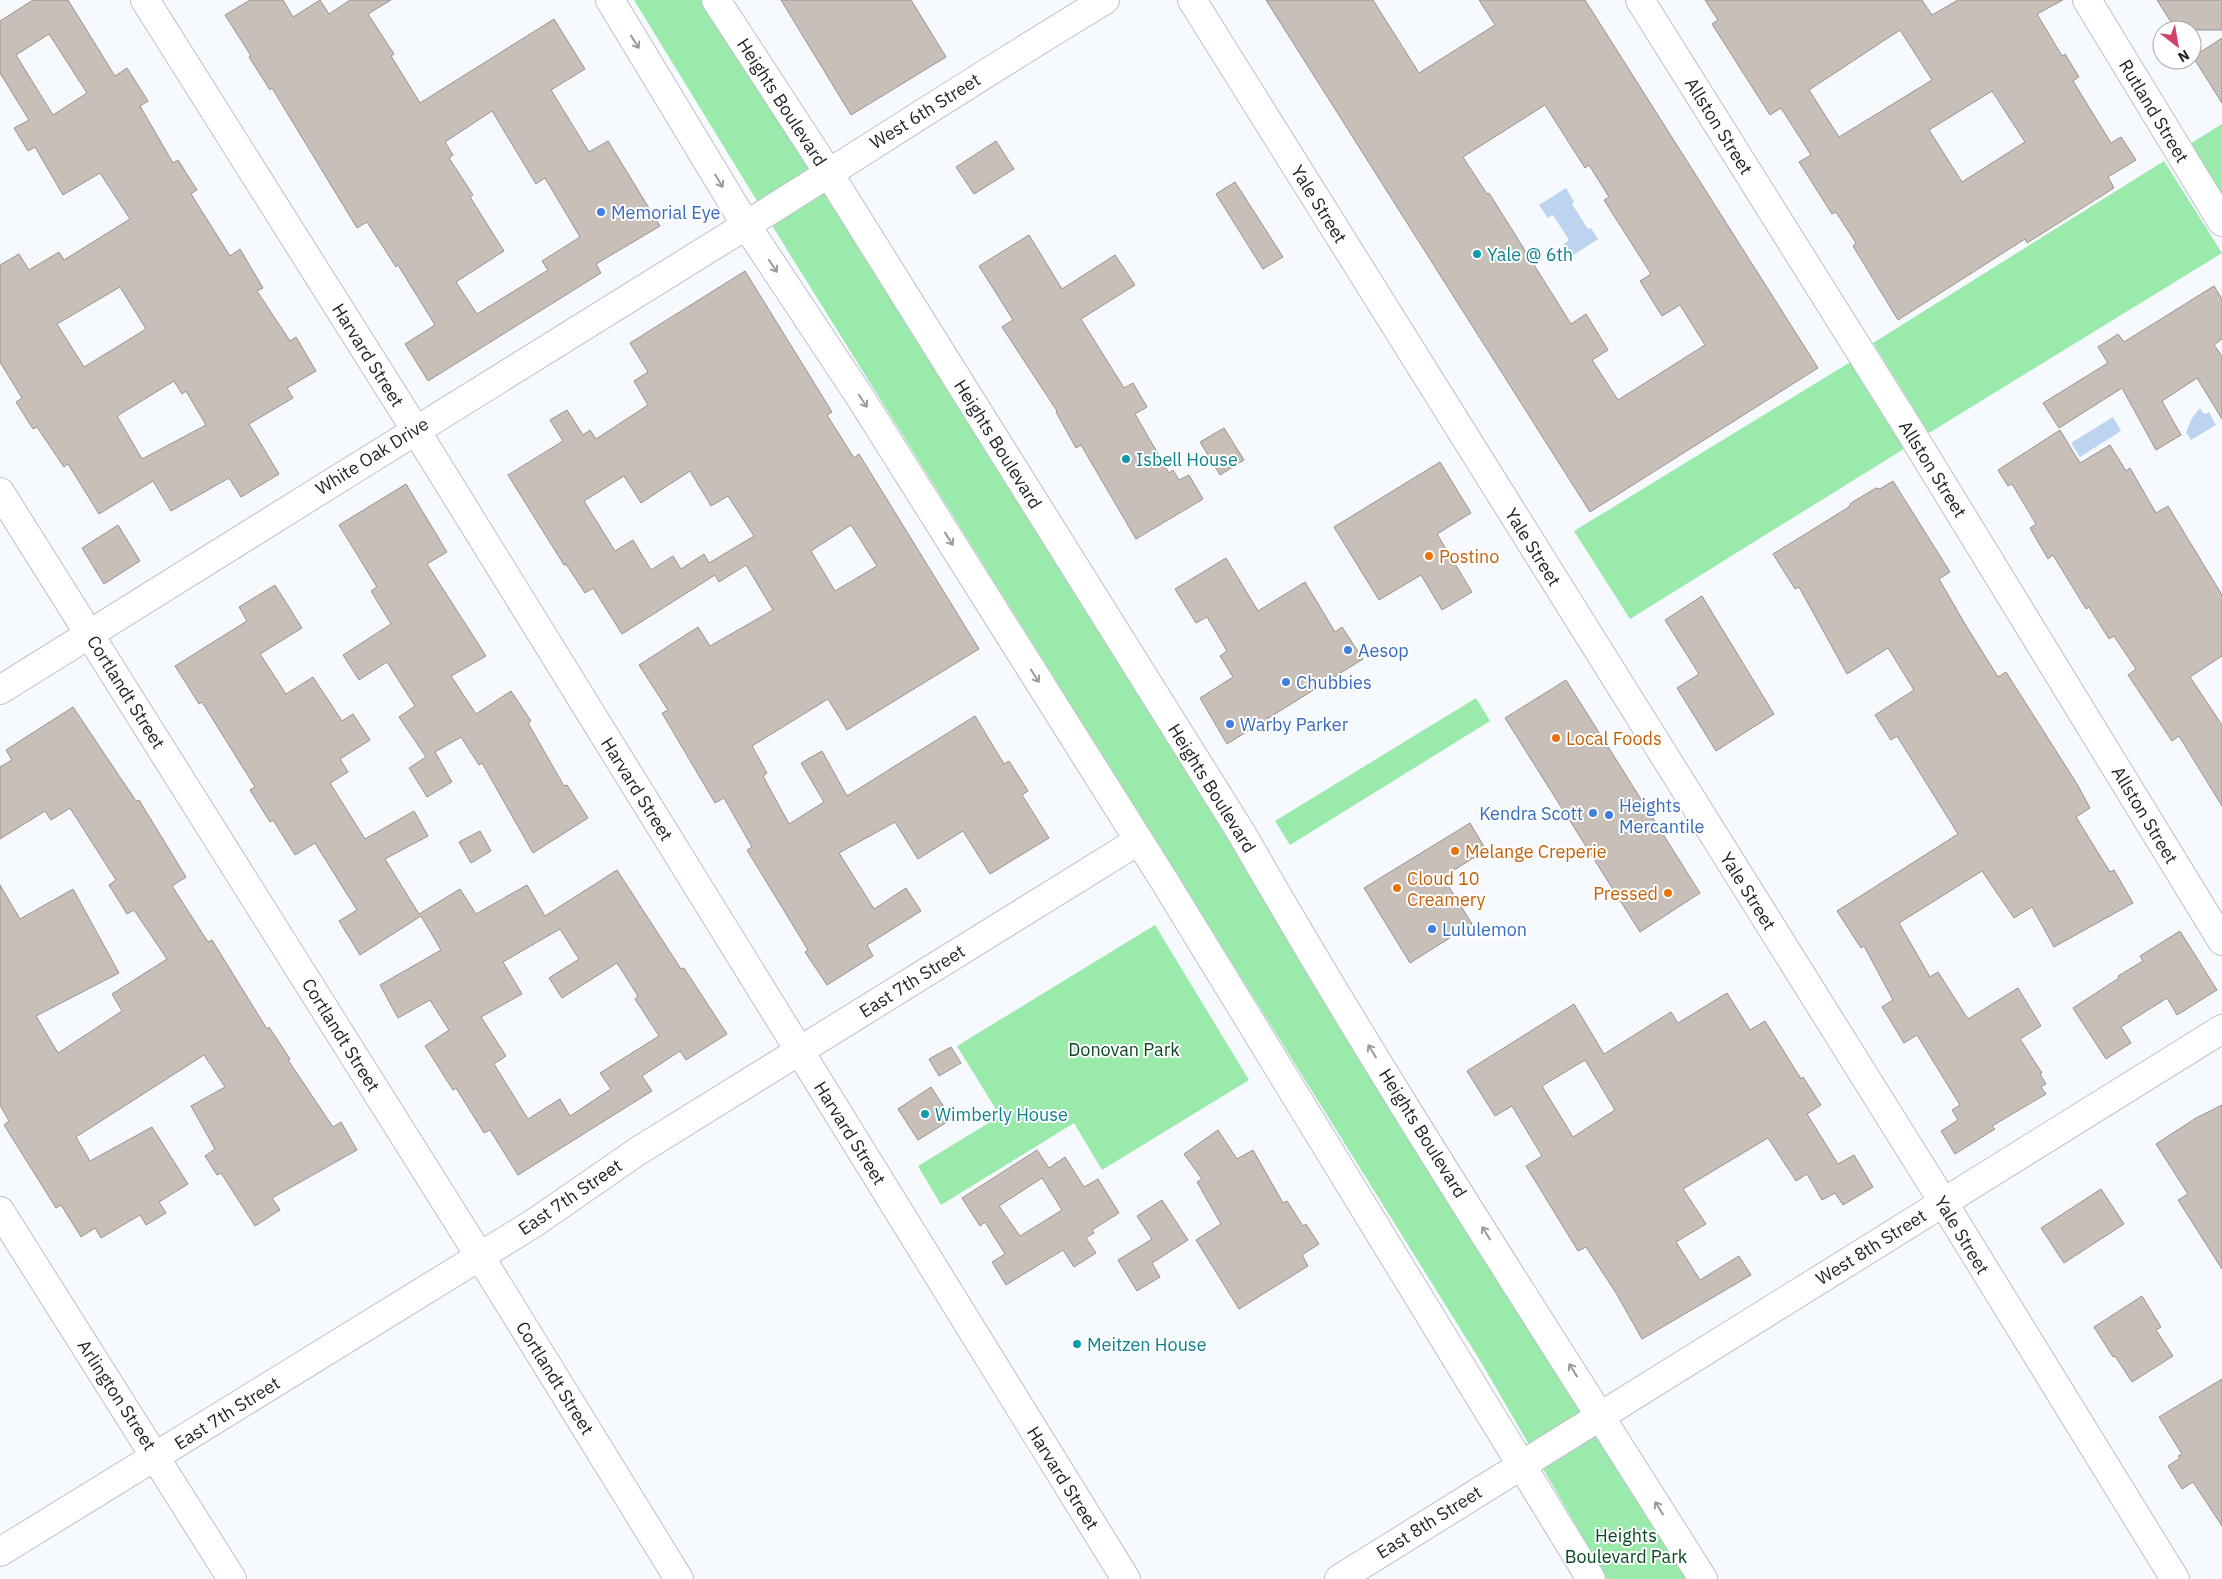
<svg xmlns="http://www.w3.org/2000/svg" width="2222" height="1579" font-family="'IBM Plex Sans',sans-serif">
	<rect width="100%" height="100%" fill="#f6f9fe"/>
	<!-- green -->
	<g fill="#9aeaab">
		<polygon points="634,0 708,0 1686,1579 1607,1579 1481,1362 789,253"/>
		<polygon points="2222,124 2222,197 2190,144"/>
		<polygon points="2164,161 2222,253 1929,433 1873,343"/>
		<polygon points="1852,361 1907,447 1630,619 1574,531"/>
		<polygon points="1476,698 1490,721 1290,845 1275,821"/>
		<polygon points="1155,925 1249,1080 1102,1170 1074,1123 941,1205 918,1166 1000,1116 957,1046"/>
	</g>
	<!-- water -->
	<g fill="#bdd4f1">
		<polygon points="1566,188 1574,202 1572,204 1588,229 1591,228 1598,239 1572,256 1564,244 1569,240 1553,215 1548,218 1539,205"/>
		<polygon points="2200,408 2203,413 2206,414 2209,412 2216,425 2191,440 2186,432 2192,418"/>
		<polygon points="2113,417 2121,431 2080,457 2071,443"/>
	</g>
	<!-- building -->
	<g fill="#c8bfb9" stroke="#9b938d" fill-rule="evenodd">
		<path d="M33 0H68L115 76 127 68 148 101 140 106 173 163 178 160 197 190 191 194 230 256 240 249 263 288 257 291 290 341 296 337 316 371 287 388 293 398 249 424 279 474 241 497 229 478 171 511 153 481 99 514 68 464 64 467 37 427 33 429 16 402 22 398 0 362V265L19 254 29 270 59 252 64 260 130 219 100 173 63 195 35 147 28 151 14 128 29 120 0 73V21ZM49 34 87 93 53 115 16 55ZM120 287 146 329 84 367 57 324ZM174 381 182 394 186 391 206 425 142 459 117 416Z"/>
		<path d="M250 0H283L293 17 320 0 329 14 350 0H391L368 14 394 54 391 56 420 103 554 19 585 69 551 90 589 152 608 141 660 226 596 264 601 273 428 381 405 344 435 325 398 265 396 267 367 222 357 228 272 88 270 90 249 57 251 56 225 15ZM492 111 536 184 545 178 580 237 542 261 548 270 477 314 456 282 504 251 470 197 473 195 449 158 453 155 445 142Z"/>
		<polygon points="781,0 911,0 946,57 851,115"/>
		<path d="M1266 0H1373L1419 73 1495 25 1479 0H1585L1818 368 1590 512ZM1545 105 1585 168 1589 165 1609 197 1604 200 1651 274 1640 281 1662 316 1680 305 1705 345 1618 400 1592 360 1608 350 1586 314 1571 324 1489 193 1487 194 1463 157Z"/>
		<path d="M1705 0H1922L1932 15 1958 0H2063L2037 14 2062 56 2065 54 2079 77 2073 81 2111 143 2121 137 2136 160 2108 177 2114 188 2027 243 2025 239 1898 320 1853 246 1856 243 1836 212 1832 214 1799 162 1811 155 1781 108 1770 115 1712 24 1718 20ZM1900 30 1932 80 1839 137 1809 90ZM1992 91 2025 142 1962 182 1929 130Z"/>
		<polygon points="2157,0 2222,0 2222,30 2176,30"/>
		<polygon points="2222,38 2222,103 2193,57"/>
		<polygon points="996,141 1014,169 974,194 956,167"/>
		<polygon points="1235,182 1283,257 1263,269 1216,194"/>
		<polygon points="1029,235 1062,289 1115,255 1135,285 1081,319 1124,388 1133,383 1147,407 1135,414 1169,473 1173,470 1179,480 1189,475 1203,499 1136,539 1081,445 1076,448 1056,412 1057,411 1002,327 1013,320 979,266"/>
		<path d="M745 271 832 412 827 415 854 458 859 454 979 649 847 730 828 699 752 746 767 773 763 776 789 824 824 802 801 763 822 751 847 796 975 716 1004 764 1009 761 1028 791 1022 795 1049 838 990 874 963 831 918 859 895 822 839 853 874 909 906 888 921 911 867 945 873 956 827 985 805 952 808 950 747 850 752 847 724 798 715 803 662 713 668 710 639 665 698 627 710 646 773 610 746 565 719 582 715 575 622 634 593 588 585 593 566 564 564 565 508 475 563 441 550 420 567 410 583 435 590 430 596 439 648 405 634 381 648 372 630 343ZM690 471 711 506 728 496 754 536 709 563 704 554 681 569 673 556 651 570 633 540 615 551 584 501 624 476 641 503ZM851 525 877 566 835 591 811 551Z"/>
		<polygon points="2214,286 2222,299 2222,339 2214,345 2222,356 2222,419 2197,378 2162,401 2181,435 2156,450 2122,388 2059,428 2043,403 2108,363 2098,347 2118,334 2124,342"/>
		<polygon points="1224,428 1244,460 1220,475 1200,442"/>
		<polygon points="2060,430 2080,463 2110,445 2126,471 2130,468 2156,513 2168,506 2222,595 2222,656 2190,677 2222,725 2222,806 2179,736 2172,741 2128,675 2136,669 2114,636 2109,639 2089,607 2086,609 2053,555 2048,559 2030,528 2036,524 2012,484 2008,486 1998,470"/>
		<polygon points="1440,462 1471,513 1437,534 1472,592 1442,610 1421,575 1379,600 1334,527"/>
		<polygon points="1893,481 1950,572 1939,579 1965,624 1998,677 2006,672 2077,784 2090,808 2076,817 2110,872 2114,870 2133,903 2054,947 2032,907 2014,918 1982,871 1899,923 1930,977 1938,972 1968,1019 2018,988 2041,1026 2020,1039 2042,1073 2040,1074 2046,1084 2041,1087 2046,1094 1992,1126 1995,1129 1955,1154 1941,1131 1958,1120 1952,1110 1960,1105 1917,1035 1904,1043 1882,1007 1893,1000 1864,946 1861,948 1837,911 1958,834 1897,736 1891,740 1875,715 1914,690 1888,648 1847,674 1799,587 1795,589 1773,554 1849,507 1851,503 1876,488 1880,489"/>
		<polygon points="406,484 447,552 427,564 486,656 451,676 476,714 511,691 531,721 528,723 564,786 567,785 588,818 533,853 482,763 479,765 461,737 435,752 452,782 427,797 409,768 426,757 399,717 415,706 387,662 359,680 343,655 391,624 371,591 377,587 339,525"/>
		<polygon points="118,525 140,561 104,584 82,548"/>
		<polygon points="1226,558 1258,611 1305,582 1335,632 1342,627 1363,659 1227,744 1200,698 1233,677 1220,656 1227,651 1207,617 1196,623 1175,589"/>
		<path d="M275 585 302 628 260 654 286 694 313 677 342 721 353 714 370 740 340 759 348 772 330 783 365 839 414 811 428 836 385 859 419 914 460 889 476 914 527 885 545 916 617 870 681 969 684 968 727 1034 686 1060 680 1051 642 1076 652 1091 518 1175 490 1130 484 1133 456 1088 453 1090 425 1046 449 1030 430 1000 398 1018 380 985 441 950 421 916 360 955 339 921 357 910 315 843 295 855 273 820 270 822 250 790 255 787 202 702 199 704 175 666 247 621 239 607ZM560 929 579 959 549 978 562 998 617 963 638 996 635 999 659 1036 600 1073 611 1089 570 1116 560 1099 528 1119 494 1064 506 1056 481 1017 522 994 503 962Z"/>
		<polygon points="1702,596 1774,714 1716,751 1677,688 1699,674 1665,620"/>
		<polygon points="1566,680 1700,893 1640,932 1505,718"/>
		<polygon points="73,707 136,801 139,800 186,877 172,886 208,942 212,940 267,1029 269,1027 290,1059 288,1060 333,1127 341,1122 357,1150 272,1198 280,1210 255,1226 221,1173 217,1175 205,1156 215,1149 191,1106 225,1087 204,1055 76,1137 90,1161 152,1127 188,1184 159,1202 166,1213 146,1225 140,1215 101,1238 95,1228 81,1237 61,1205 56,1208 4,1125 9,1121 0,1105 0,885 20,919 73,889 119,973 36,1016 58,1053 122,1011 112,994 167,959 134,910 127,914 109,885 116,880 70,808 51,820 45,811 0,839 0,767 12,760 6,750"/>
		<polygon points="1470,823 1486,850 1443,877 1472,924 1410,963 1364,888"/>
		<polygon points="480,831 491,851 471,863 459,842"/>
		<polygon points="2180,931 2217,990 2177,1015 2167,998 2121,1027 2131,1043 2106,1059 2073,1008 2119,978 2118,976 2143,961 2140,956"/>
		<path d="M1727 993 1750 1030 1765 1021 1801 1079 1803 1077 1821 1105 1807 1114 1838 1164 1854 1155 1873 1187 1843 1205 1835 1193 1822 1200 1807 1174 1796 1181 1768 1138 1683 1189 1706 1224 1676 1242 1700 1280 1739 1256 1751 1275 1642 1339 1616 1293 1586 1247 1578 1251 1526 1166 1542 1156 1512 1106 1495 1116 1467 1071 1574 1004 1604 1054 1671 1012 1678 1023ZM1585 1060 1615 1110 1573 1137 1542 1086Z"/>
		<polygon points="951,1047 961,1063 939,1076 929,1059"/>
		<polygon points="931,1087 952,1119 918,1140 898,1109"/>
		<polygon points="2222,1105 2222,1269 2178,1200 2188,1194 2156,1144 2196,1118"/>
		<polygon points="1218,1130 1237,1159 1253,1150 1283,1203 1287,1201 1303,1226 1306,1224 1319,1244 1302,1255 1308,1266 1239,1309 1196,1240 1221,1224 1197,1182 1202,1179 1184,1154"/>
		<path d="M1037 1150 1049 1168 1065 1157 1084 1187 1098 1179 1119 1213 1092 1230 1094 1233 1086 1238 1096 1253 1074 1267 1063 1250 1006 1285 992 1262 1005 1254 985 1222 980 1226 962 1198ZM1042 1178 1062 1210 1020 1236 999 1206Z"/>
		<polygon points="2101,1189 2124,1224 2064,1263 2041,1228"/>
		<polygon points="1162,1200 1188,1240 1152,1263 1160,1277 1137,1291 1118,1260 1152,1239 1137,1216"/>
		<polygon points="2142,1296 2161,1327 2156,1330 2173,1356 2132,1382 2115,1356 2113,1357 2094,1327"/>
		<polygon points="2222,1379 2222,1526 2193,1482 2182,1489 2168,1466 2180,1458 2178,1456 2182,1454 2159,1417"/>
	</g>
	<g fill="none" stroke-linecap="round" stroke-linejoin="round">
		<defs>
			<g id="minor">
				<polyline points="145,0 415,429 1126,1579"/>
				<polyline points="1640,0 1905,423 2222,941"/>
				<polyline points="2087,0 2222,222"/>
				<polyline points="0,492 494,1279 679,1579"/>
				<polyline points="0,1211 232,1579"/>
				<polyline points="0,1552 534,1223 638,1151 1138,841"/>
				<polyline points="1339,1579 2222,1029"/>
			</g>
			<g id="major">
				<polyline points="610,0 746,225 860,397 1165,882 1591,1579"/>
				<path d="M716 0 828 172 1242 834C1387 1088 1548 1332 1703 1579"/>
				<polyline points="1192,0 1927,1176 2175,1579"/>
				<path d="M0 690C249 536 495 379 745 226 865 151 984 73 1105 0"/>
			</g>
		</defs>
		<!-- minor casing -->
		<use href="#minor" stroke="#bcc1c9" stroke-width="30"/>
		<!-- major casing -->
		<use href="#major" stroke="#bcc1c9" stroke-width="30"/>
		<!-- minor -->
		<use href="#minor" stroke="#fff" stroke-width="28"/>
		<!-- major -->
		<use href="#major" stroke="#fff" stroke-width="28"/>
	</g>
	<!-- one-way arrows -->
	<defs><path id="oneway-shaft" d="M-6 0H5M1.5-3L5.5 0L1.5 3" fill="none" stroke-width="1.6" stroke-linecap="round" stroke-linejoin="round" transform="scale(1.25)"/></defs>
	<g stroke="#9a9b9c">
		<use href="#oneway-shaft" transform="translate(635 42) rotate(58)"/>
		<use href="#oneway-shaft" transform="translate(719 181) rotate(59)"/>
		<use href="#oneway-shaft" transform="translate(773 266) rotate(56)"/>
		<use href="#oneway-shaft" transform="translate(863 401) rotate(57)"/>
		<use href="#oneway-shaft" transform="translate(949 539) rotate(58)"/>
		<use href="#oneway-shaft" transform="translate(1035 676) rotate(58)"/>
		<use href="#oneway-shaft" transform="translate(1372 1051) rotate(-122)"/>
		<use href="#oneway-shaft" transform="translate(1486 1233) rotate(-122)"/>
		<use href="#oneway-shaft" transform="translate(1573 1370) rotate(-122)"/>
		<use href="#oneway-shaft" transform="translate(1659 1508) rotate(-122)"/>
	</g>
	<!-- markers -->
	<g fill="#3f7fe0" stroke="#fff" stroke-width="2">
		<circle cx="601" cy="212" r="5"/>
		<circle cx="1348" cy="650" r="5"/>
		<circle cx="1286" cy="682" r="5"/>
		<circle cx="1230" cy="724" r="5"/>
		<circle cx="1593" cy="813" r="5"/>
		<circle cx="1609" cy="815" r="5"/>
		<circle cx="1432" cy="929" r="5"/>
	</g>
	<g fill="#0f9aa8" stroke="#fff" stroke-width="2">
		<circle cx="1477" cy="254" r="5"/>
		<circle cx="1126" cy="459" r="5"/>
		<circle cx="925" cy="1114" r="5"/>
		<circle cx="1077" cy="1344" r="5"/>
	</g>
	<g fill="#e8710a" stroke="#fff" stroke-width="2">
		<circle cx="1429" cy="556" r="5"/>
		<circle cx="1556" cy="738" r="5"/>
		<circle cx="1455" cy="851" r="5"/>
		<circle cx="1397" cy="888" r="5"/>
		<circle cx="1668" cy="893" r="5"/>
	</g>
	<g text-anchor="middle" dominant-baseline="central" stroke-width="4" stroke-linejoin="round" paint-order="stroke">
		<!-- street labels -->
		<g font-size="18" fill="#1f2024" stroke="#fff">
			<text transform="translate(782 102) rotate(57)">Heights Boulevard</text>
			<text transform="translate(925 111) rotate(-32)">West 6th Street</text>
			<text transform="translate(2154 111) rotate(59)">Rutland Street</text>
			<text transform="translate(1719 126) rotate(58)">Allston Street</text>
			<text transform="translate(1319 204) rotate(58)">Yale Street</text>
			<text transform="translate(368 355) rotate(58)">Harvard Street</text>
			<text transform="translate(998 444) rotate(58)">Heights Boulevard</text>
			<text transform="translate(372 456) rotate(-32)">White Oak Drive</text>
			<text transform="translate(1933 469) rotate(58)">Allston Street</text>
			<text transform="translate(1533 547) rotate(58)">Yale Street</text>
			<text transform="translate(126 692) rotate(58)">Cortlandt Street</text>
			<text transform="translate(1212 788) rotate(58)">Heights Boulevard</text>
			<text transform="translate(637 789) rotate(58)">Harvard Street</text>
			<text transform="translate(2145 815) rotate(59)">Allston Street</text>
			<text transform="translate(1748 891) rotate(58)">Yale Street</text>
			<text transform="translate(912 981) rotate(-32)">East 7th Street</text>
			<text transform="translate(341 1035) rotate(58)">Cortlandt Street</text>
			<text transform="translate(850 1133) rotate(58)">Harvard Street</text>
			<text transform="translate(1423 1133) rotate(58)">Heights Boulevard</text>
			<text transform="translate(570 1197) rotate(-34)">East 7th Street</text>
			<text transform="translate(1962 1235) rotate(59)">Yale Street</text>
			<text transform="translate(1871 1247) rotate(-32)">West 8th Street</text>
			<text transform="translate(555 1378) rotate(58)">Cortlandt Street</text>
			<text transform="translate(117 1395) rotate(57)">Arlington Street</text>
			<text transform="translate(227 1413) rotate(-32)">East 7th Street</text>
			<text transform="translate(1063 1478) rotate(58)">Harvard Street</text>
			<text transform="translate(1429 1522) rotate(-32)">East 8th Street</text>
		</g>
		<!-- shop labels -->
		<g font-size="18" fill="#366cbe" stroke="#fff" text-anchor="start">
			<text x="611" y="212">Memorial Eye</text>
			<text x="1358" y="650">Aesop</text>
			<text x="1296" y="682">Chubbies</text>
			<text x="1240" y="724">Warby Parker</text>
			<text x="1619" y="805">Heights<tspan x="1619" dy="21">Mercantile</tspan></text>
			<text x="1583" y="813" text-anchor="end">Kendra Scott</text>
			<text x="1442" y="929">Lululemon</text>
		</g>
		<!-- culture labels -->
		<g font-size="18" fill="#0d838f" stroke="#fff" text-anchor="start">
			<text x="1487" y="254">Yale @ 6th</text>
			<text x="1136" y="459">Isbell House</text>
			<text x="935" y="1114">Wimberly House</text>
			<text x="1087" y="1344">Meitzen House</text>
		</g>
		<!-- food labels -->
		<g font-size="18" fill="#c56008" stroke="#fff" text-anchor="start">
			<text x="1439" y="556">Postino</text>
			<text x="1566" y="738">Local Foods</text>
			<text x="1465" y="851">Melange Creperie</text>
			<text x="1407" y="878">Cloud 10<tspan x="1407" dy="21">Creamery</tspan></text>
			<text x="1658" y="893" text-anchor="end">Pressed</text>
		</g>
		<!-- park labels -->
		<g font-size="18" fill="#094720" stroke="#fff">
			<text x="1124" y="1049">Donovan Park</text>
			<text x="1626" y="1535">Heights<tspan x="1626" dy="21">Boulevard Park</tspan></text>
		</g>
	</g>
	<!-- north arrow -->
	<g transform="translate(2177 45) rotate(149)"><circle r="24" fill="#ffffff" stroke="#a5a6a7"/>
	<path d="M0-4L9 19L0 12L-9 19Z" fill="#d1436b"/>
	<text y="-8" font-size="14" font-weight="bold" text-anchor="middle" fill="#1f2024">N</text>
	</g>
</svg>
